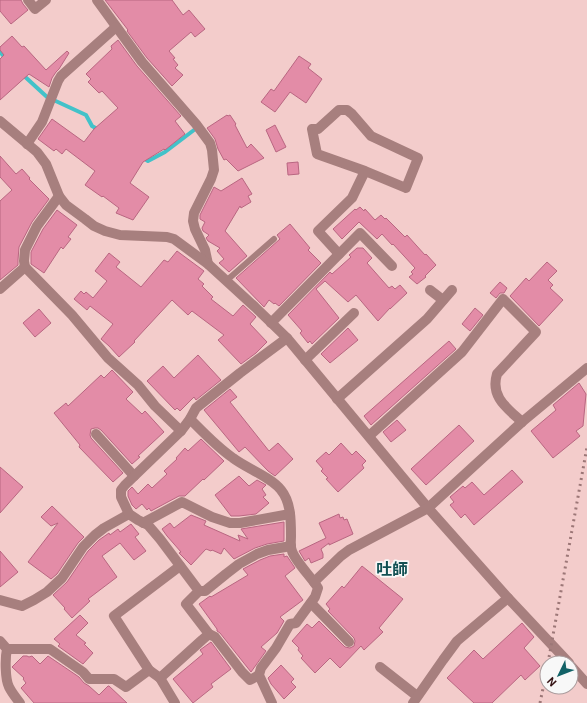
<svg xmlns="http://www.w3.org/2000/svg" width="587" height="703" font-family="Roboto,'Noto Sans JP',sans-serif">
	<rect width="100%" height="100%" fill="#f3cccb"/>
	<g fill="none" stroke-linecap="round" stroke-linejoin="round">
		<!-- stream -->
		<g stroke="#42c2c9" stroke-width="4">
			<polyline points="0,52 7,60"/>
			<polyline points="22,74 47,97 86,115 92,126 99,130"/>
			<polyline points="142,157 148,161 165,152 194,130"/>
		</g>
	</g>
	<!-- building -->
	<g fill="#e38ca7" stroke="#b96681">
		<polygon points="0,0 21,0 23,4 28,10 11,24 0,11"/>
		<polygon points="105,0 172,0 183,15 189,10 205,29 195,37 191,32 169,51 175,58 173,59 178,65 175,68 183,75 172,86 147,58 127,31 128,30"/>
		<polygon points="12,36 22,47 24,46 46,70 67,51 69,53 59,69 56,72 52,78 49,87 29,74 0,100 0,59 4,55 0,50 0,47"/>
		<polygon points="118,40 137,66 181,116 175,121 185,134 165,150 164,149 143,162 130,183 149,197 133,220 116,213 119,208 103,196 102,197 85,185 95,171 66,149 62,154 56,149 54,151 38,139 52,119 84,142 94,129 118,108 102,91 99,93 88,82 91,79 86,74 112,49 111,46"/>
		<polygon points="299,56 311,64 308,68 322,79 306,103 290,92 275,112 261,102 271,89 274,91"/>
		<polygon points="227,115 228,116 230,115 236,124 235,125 247,148 251,144 264,158 238,171 226,159 224,160 218,149 215,139 207,128"/>
		<polygon points="275,125 286,147 276,152 266,130"/>
		<polygon points="0,156 16,174 22,169 30,178 29,179 49,199 32,222 19,247 18,260 18,265 0,280 0,201 12,190 0,177"/>
		<polygon points="298,162 299,174 288,175 287,163"/>
		<polygon points="242,178 252,194 248,196 251,202 241,208 240,206 225,231 247,256 229,272 219,263 224,259 217,251 220,248 208,241 206,238 209,235 203,231 202,228 205,222 200,219 200,215 214,187 221,191"/>
		<polygon points="360,207 364,211 365,209 375,220 381,215 385,219 386,218 405,237 407,235 425,255 426,254 436,265 425,276 426,277 417,284 409,277 413,274 411,272 415,268 393,244 392,245 382,234 377,239 359,222 342,239 333,229 355,209 356,210"/>
		<polygon points="57,210 77,225 68,237 71,239 63,249 61,247 44,273 31,264 31,252 43,229"/>
		<polygon points="290,224 310,248 308,250 321,263 279,306 275,303 274,304 269,300 264,307 236,278 280,239 277,235"/>
		<polygon points="357,248 363,248 372,258 367,263 389,288 392,286 395,289 400,285 407,293 390,309 390,308 378,321 356,295 348,302 325,281 316,289 339,318 312,344 310,341 308,343 300,333 302,331 288,315 330,272 332,274 351,257 349,255"/>
		<polygon points="177,251 204,271 198,279 204,284 202,286 213,297 211,299 233,316 243,305 256,317 250,324 267,342 256,353 241,364 218,340 224,335 192,311 188,315 172,300 134,341 135,342 119,357 109,346 101,339 113,324 90,306 87,310 74,299 81,291 84,294 86,292 93,298 107,281 95,271 109,253 120,262 116,267 141,287 164,260 168,262"/>
		<polygon points="547,262 557,271 548,280 553,285 550,288 563,300 539,326 510,296 526,278 529,281"/>
		<polygon points="500,282 507,288 504,293 500,293 496,298 490,293"/>
		<polygon points="475,308 483,315 470,331 462,324"/>
		<polygon points="39,309 51,323 35,337 23,323"/>
		<polygon points="348,328 358,340 330,363 321,354"/>
		<polygon points="449,341 456,349 371,425 364,416"/>
		<polygon points="198,355 221,380 196,400 194,397 180,411 177,408 175,410 147,381 163,366 174,378"/>
		<polygon points="112,370 133,392 126,399 142,414 145,411 164,432 138,456 140,457 132,464 101,430 98,428 95,428 91,429 90,435 91,438 123,473 113,482 79,447 80,445 54,413 66,403 68,406 101,375 104,378"/>
		<polygon points="579,383 586,394 583,426 576,431 580,436 553,458 531,431 556,410 553,405"/>
		<polygon points="230,389 237,397 230,402 269,451 278,443 293,459 275,476 268,471 245,447 239,452 204,410"/>
		<polygon points="397,420 406,430 391,442 383,432"/>
		<polygon points="459,425 474,441 426,485 411,469"/>
		<polygon points="201,439 224,461 204,480 203,479 185,496 179,496 151,511 149,508 147,510 142,504 136,509 132,505 128,496 128,491 132,487 138,494 148,484 152,488 167,474 164,471 177,459 176,458 185,448 188,451"/>
		<polygon points="341,443 352,455 356,451 366,461 362,465 364,468 338,492 326,479 328,478 321,471 323,469 316,461 326,452 329,455"/>
		<polygon points="0,467 23,487 0,513"/>
		<polygon points="512,470 523,482 474,525 465,514 461,518 450,505 454,502 450,497 463,486 465,488 472,482 484,495"/>
		<polygon points="239,476 249,486 257,480 266,485 262,489 266,495 263,497 269,503 256,514 239,516 231,516 215,495"/>
		<polygon points="52,506 84,537 78,543 57,574 51,579 28,562 58,523 51,526 41,517"/>
		<polygon points="339,514 340,518 343,517 344,520 347,519 353,534 329,545 329,543 321,549 323,554 323,558 311,563 309,558 305,561 299,551 326,538 319,523"/>
		<polygon points="191,515 206,521 204,525 240,541 238,535 248,539 241,529 284,522 284,541 267,544 255,548 234,559 224,548 221,554 212,550 211,551 206,549 191,565 179,553 181,552 167,536 162,529 170,523 174,528"/>
		<polygon points="131,524 139,534 135,537 146,551 134,560 120,543 102,556 117,577 88,599 90,601 72,618 64,609 65,608 53,595 67,582 88,551 99,540 109,533 110,535 118,529 120,532"/>
		<polygon points="0,551 18,572 0,587"/>
		<polygon points="284,554 284,557 287,556 295,568 285,576 303,600 280,617 284,621 277,633 261,647 266,651 251,672 220,633 217,631 217,629 199,604 210,596 211,597 248,575 243,569 260,560 270,556"/>
		<polygon points="362,566 403,599 379,628 383,632 364,650 361,646 340,668 330,658 315,673 301,658 303,656 298,650 299,648 292,641 307,624 312,628 319,621 345,647 350,648 354,646 355,641 354,638 328,611 330,609 326,604 342,586 344,588"/>
		<polygon points="80,615 88,623 76,635 86,643 84,644 93,653 83,664 58,646 60,644 54,639"/>
		<polygon points="522,623 534,637 524,648 540,666 525,680 521,675 492,703 474,703 447,678 474,650 483,659"/>
		<polygon points="211,642 231,669 211,684 213,687 193,703 173,679 203,654 200,650"/>
		<polygon points="23,656 27,656 29,657 32,656 40,664 48,656 79,677 84,683 89,686 99,695 108,686 109,686 127,703 34,703 21,688 26,683 23,679 24,678 12,667"/>
		<polygon points="281,665 294,679 291,682 296,687 284,699 271,684 268,678"/>
	</g>
	<g fill="none" stroke-linecap="round" stroke-linejoin="round">
		<!-- service -->
		<polyline stroke="#a77f7e" stroke-width="6" points="226,281 274,239"/>
		<!-- minor -->
		<g stroke="#a77f7e" stroke-width="10">
			<polyline points="28,0 35,9 46,0"/>
			<polyline points="97,0 142,62 196,124 210,143 212,150 214,170 211,179 194,213 193,221 195,229 205,250 208,264"/>
			<polyline points="0,121 37,152 46,164 59,196 66,205 85,219 94,226 105,231 120,235 167,237 174,239 208,264 255,307 287,338 428,508 508,598 569,663"/>
			<polyline points="27,144 42,122 58,81 61,76 116,27"/>
			<polyline points="59,196 37,226 25,250 24,261 25,267 72,315 108,358 138,385 155,406 181,431"/>
			<polyline points="339,254 318,231 352,198 365,171 317,154 312,129 318,129 339,110 347,110 352,114 371,136 418,158 406,188 365,171"/>
			<polyline points="0,289 25,267"/>
			<polyline points="430,290 443,300"/>
			<polyline points="271,323 360,233 392,266"/>
			<polyline points="305,360 354,313"/>
			<polyline points="337,399 427,319 452,290"/>
			<path d="M190 419C204 433 217 447 233 458 246 468 271 477 281 490 291 502 291 521 291 536 291 541 290 546 292 551 295 561 312 578 318 588L315 597 296 623 290 624 276 648 261 668 259 675 272 703"/>
			<polyline points="96,434 134,476"/>
			<path d="M369 436 462 352 503 299 536 332 497 374C490 397 507 408 522 422"/>
			<polyline points="143,523 182,502 212,517 230,523 240,523 290,514"/>
			<polyline points="180,566 114,616 149,670 160,678 202,640 209,634"/>
			<polyline points="314,582 341,556 349,550 428,508 522,422 587,368"/>
			<polyline points="199,591 205,591 226,574 239,564 257,554 268,550 291,546"/>
			<polyline points="0,600 22,606 34,600 47,592 62,578 83,547 95,535 104,528 129,514"/>
			<polyline points="311,603 349,642"/>
			<path d="M0 641 7 649C5 658 5 679 9 687 12 693 16 698 20 703"/>
			<polyline points="7,649 50,649 83,672 89,679 114,679 126,687 149,670"/>
			<polyline points="571,666 587,684"/>
			<polyline points="380,667 417,696"/>
			<polyline points="259,675 250,680 242,672 215,637 209,634 186,604 199,591 160,539 148,525 138,520 129,514 121,497 121,490 125,485 181,431 190,419 196,408 240,373 287,338"/>
			<polyline points="160,678 175,703"/>
			<polyline points="413,703 443,660 457,641 508,598"/>
		</g>
		<!-- rail -->
		<g stroke="#9c7777" stroke-width="3" stroke-dasharray="2 4" stroke-linecap="butt">
			<polyline points="548,663 587,447"/>
			<polyline points="540,703 547,669"/>
		</g>
	</g>
	<g text-anchor="middle" dominant-baseline="central" stroke-width="3.5" stroke-linejoin="round" paint-order="stroke">
		<!-- quarter labels -->
		<g font-size="16" font-weight="bold" fill="#125053" stroke="#f8f8f8">
			<text x="392" y="569">吐師</text>
		</g>
	</g>
	<!-- north arrow -->
	<g transform="translate(559 675) rotate(227)"><circle r="19" fill="#f8f8f8" stroke="#aa9c9d"/>
	<path d="M0-3L7 15L0 10L-7 15Z" fill="#126267"/>
	<text y="-6" font-size="11" font-weight="bold" text-anchor="middle" fill="#351314">N</text>
	</g>
</svg>
